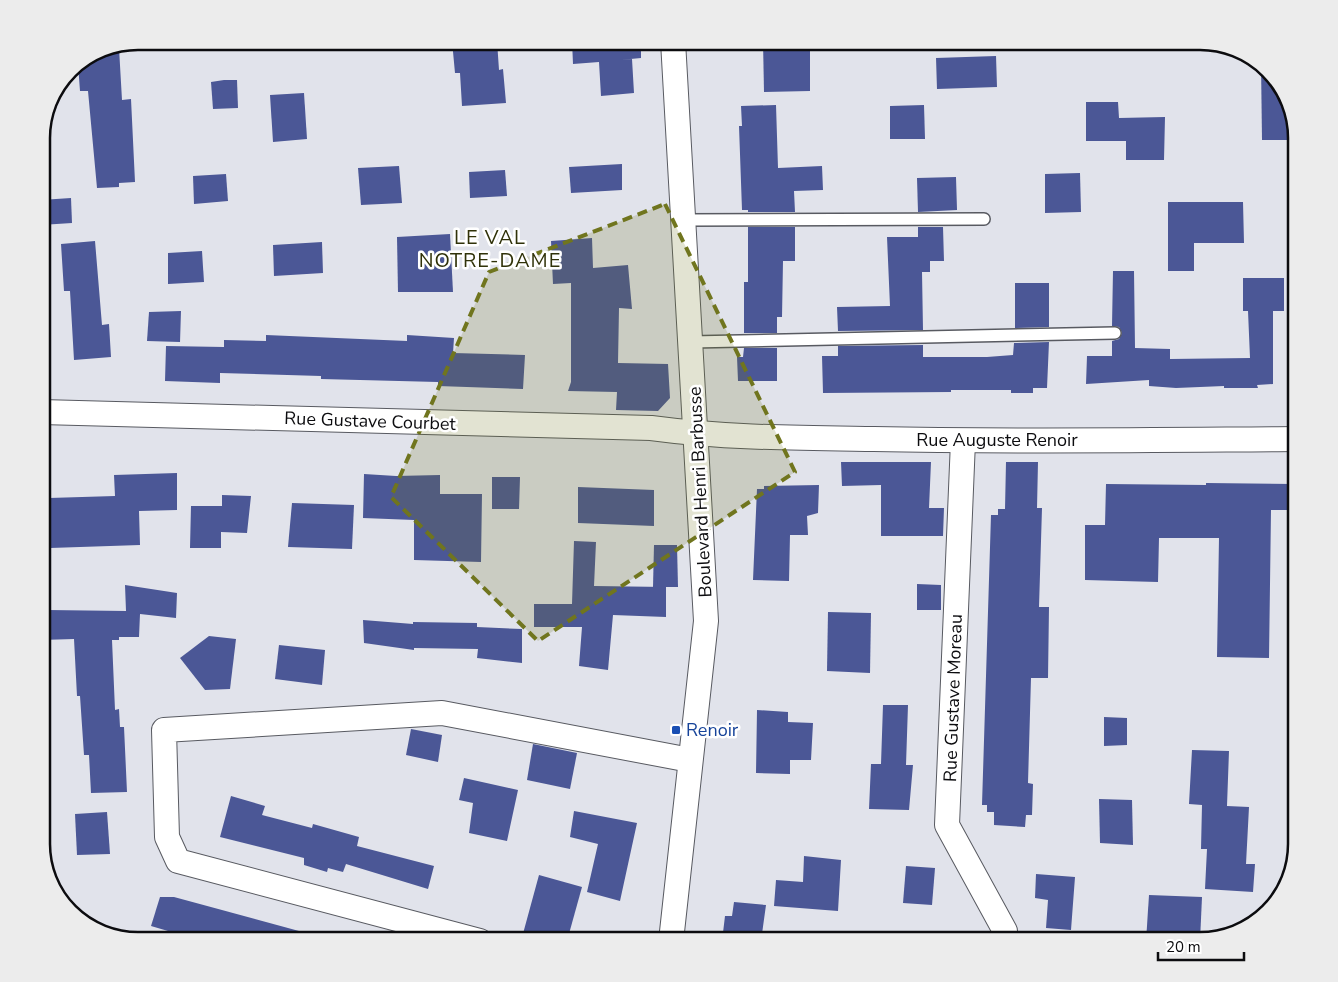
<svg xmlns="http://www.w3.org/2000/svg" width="1338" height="982" font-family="'Nunito Sans',sans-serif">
	<rect width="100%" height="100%" fill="#e1e3eb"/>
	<!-- building -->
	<g fill="#4b5796">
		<polygon points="452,41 497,41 499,70 503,69 506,103 462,106 460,73 455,73"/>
		<polygon points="572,41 641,41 641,58 620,60 632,59 634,93 601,96 599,62 573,64"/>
		<polygon points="763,41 810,41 810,91 764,92"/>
		<polygon points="119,48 122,100 131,99 135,182 119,183 119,187 97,188 88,91 80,91 78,64"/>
		<polygon points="996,56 997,87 937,89 936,58"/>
		<polygon points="1261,63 1287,95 1292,116 1292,140 1262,140"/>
		<polygon points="224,80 237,80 238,108 213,109 211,82"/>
		<polygon points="304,93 307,139 273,142 270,95"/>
		<polygon points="1086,102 1118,102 1119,118 1165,117 1164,160 1126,160 1126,141 1086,141"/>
		<polygon points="776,105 778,168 822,166 823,190 794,191 795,212 748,212 748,210 742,210 739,126 742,126 741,106"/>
		<polygon points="924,105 925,139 890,139 890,106"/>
		<polygon points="622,164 622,190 571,193 569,167"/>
		<polygon points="399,166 402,203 361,205 358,168"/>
		<polygon points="505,170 507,196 470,198 469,172"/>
		<polygon points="1080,173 1081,212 1045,213 1045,174"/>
		<polygon points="226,174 228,201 194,204 193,176"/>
		<polygon points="956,177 957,210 918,212 917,178"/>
		<polygon points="71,198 72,223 41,225 41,200"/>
		<polygon points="1168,202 1243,202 1244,243 1194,243 1194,271 1168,271"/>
		<polygon points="748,227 795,227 795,261 783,261 782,317 777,317 777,333 744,333 744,282 748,282"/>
		<polygon points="918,227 943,227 944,261 930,261 930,272 922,272 923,330 838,331 837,307 890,306 887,237 918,237"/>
		<polygon points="450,234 453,292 398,292 397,237"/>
		<polygon points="592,238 593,268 628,265 632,309 619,308 618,363 668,364 670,398 658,411 616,410 617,392 568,391 571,382 571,283 553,284 551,241"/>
		<polygon points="95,241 102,325 109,324 111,357 74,360 70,291 64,291 61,244"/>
		<polygon points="322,242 323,273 274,276 273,245"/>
		<polygon points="202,251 204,282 168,284 168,253"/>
		<polygon points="1113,271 1134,271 1135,348 1170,349 1170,359 1250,358 1248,311 1243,311 1243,278 1284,278 1284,311 1273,311 1273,384 1257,385 1258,388 1224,388 1224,386 1176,388 1149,386 1149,380 1086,384 1087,356 1112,356 1112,341 1119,339 1122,333 1119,327 1112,326"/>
		<polygon points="1015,283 1049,283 1049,327 1015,328"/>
		<polygon points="181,311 180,342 147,341 149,312"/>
		<polygon points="266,335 407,341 407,335 454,338 453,353 525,355 523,389 438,386 438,382 321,379 321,376 220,373 220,383 165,381 166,346 224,347 224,340 266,341"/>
		<polygon points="1049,342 1047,388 1033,388 1033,393 1011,393 1011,390 951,390 951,392 823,393 822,356 838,356 838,346 923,345 923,357 987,357 1013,355 1014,343"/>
		<polygon points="744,348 777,348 777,381 738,381 737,357 743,357"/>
		<polygon points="841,462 931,462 929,508 944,508 943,536 881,536 881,485 842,486"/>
		<polygon points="1006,462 1038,462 1037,508 1042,508 1039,607 1049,607 1048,678 1031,678 1028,783 1033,784 1032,815 1026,815 1025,827 994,825 994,812 987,812 987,805 982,805 991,515 998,515 998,509 1005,509"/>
		<polygon points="177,473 177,510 139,511 140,545 50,548 49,498 115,496 114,475"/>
		<polygon points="364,474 396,476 440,475 440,494 482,494 481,562 414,560 414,520 363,518"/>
		<polygon points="492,477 520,477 519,509 492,509"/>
		<polygon points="1206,483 1293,484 1293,510 1271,510 1269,658 1217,657 1219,538 1159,538 1158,582 1085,580 1085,525 1105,525 1106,484 1206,485"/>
		<polygon points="819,485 818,513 807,516 808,535 790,535 789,581 753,580 757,489 764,489 764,486"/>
		<polygon points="578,487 654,490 654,526 578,523"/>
		<polygon points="222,495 251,496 247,533 221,532 221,548 190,548 191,506 222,506"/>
		<polygon points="292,503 354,505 352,549 288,547"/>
		<polygon points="574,541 596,542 594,586 666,587 666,617 613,615 608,670 579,666 582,627 534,627 534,604 572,604"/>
		<polygon points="654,545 677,545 678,587 653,587"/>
		<polygon points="917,584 941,585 941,610 917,610"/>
		<polygon points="125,585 177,593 176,618 140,614 139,637 119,637 119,640 112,640 115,710 119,709 120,727 124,727 127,792 91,793 89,755 84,755 80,696 77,696 74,639 41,640 41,613 47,613 47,610 126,611"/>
		<polygon points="828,612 871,613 870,673 827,671"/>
		<polygon points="363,620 413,624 413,622 477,623 477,627 522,629 522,663 477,658 478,649 414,648 414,650 364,643"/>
		<polygon points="209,636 236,639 230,689 205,690 180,658"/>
		<polygon points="279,645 325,650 322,685 275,679"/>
		<polygon points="883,705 908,705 906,765 913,765 909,810 869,809 871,764 881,764"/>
		<polygon points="757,710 788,712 788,722 813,723 811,760 790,760 790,774 756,773"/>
		<polygon points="1104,717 1127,718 1127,745 1104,746"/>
		<polygon points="411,729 442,735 438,762 406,755"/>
		<polygon points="533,744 577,753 570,789 527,780"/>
		<polygon points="1192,750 1229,751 1227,806 1249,807 1246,864 1255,864 1253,892 1205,889 1207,849 1201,849 1202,805 1189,804"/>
		<polygon points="464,778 518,790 507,841 469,833 473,803 459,800"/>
		<polygon points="231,796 265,806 262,815 312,828 313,824 359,837 357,846 434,866 428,889 346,864 343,872 328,868 327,872 304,865 304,858 220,837"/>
		<polygon points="1099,799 1132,800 1133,845 1100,843"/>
		<polygon points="574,811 637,823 620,901 587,892 598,844 570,837"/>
		<polygon points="107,812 110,854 77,855 75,814"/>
		<polygon points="804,856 841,860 838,911 774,906 776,880 803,882"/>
		<polygon points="906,866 935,868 932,905 903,903"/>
		<polygon points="1036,874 1075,877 1071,930 1046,928 1048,900 1035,898"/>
		<polygon points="539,875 582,887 567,941 521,941"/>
		<polygon points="1149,895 1202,897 1200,941 1146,941"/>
		<polygon points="160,897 174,897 310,934 309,941 202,941 151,926"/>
		<polygon points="734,902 766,905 761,941 722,941 725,916 732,916"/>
	</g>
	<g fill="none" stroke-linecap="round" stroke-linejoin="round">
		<defs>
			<g id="service">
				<polyline points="684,220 984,219"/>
				<polyline points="691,342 1115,333"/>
			</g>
			<g id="minor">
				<path d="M41 412 651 428C725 438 799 438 874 439 1015 442 1156 440 1297 439"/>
				<polyline points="963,441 947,825 1005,931 1005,941"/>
				<polyline points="480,941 178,861 167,837 164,730 442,713 690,760"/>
				<polyline points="671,941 706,621 673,41"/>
			</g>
		</defs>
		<!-- service casing -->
		<use href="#service" stroke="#585a61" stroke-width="14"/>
		<!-- minor casing -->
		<use href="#minor" stroke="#585a61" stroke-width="26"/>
		<!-- service -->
		<use href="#service" stroke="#fff" stroke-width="11"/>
		<!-- minor -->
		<use href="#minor" stroke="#fff" stroke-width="24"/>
	</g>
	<!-- marked area -->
	<path fill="#70751e" fill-opacity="0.2" stroke="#70751e" stroke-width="4" stroke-dasharray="10 6" stroke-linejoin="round" d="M665 204 795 472 538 641 391 497 489 272Z"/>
	<!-- markers -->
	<rect fill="#1a4fb4" stroke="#fff" stroke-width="2" x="671" y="725" width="10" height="10" rx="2.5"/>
	<g text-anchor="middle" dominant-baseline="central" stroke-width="5" stroke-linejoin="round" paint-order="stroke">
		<!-- street labels -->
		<g font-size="18" fill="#0c0c0f" stroke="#fff">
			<text transform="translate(370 421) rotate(2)">Rue Gustave Courbet</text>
			<text x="997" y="440">Rue Auguste Renoir</text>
			<text transform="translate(700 492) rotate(-93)">Boulevard Henri Barbusse</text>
			<text transform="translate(953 698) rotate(-88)">Rue Gustave Moreau</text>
		</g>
		<!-- transit labels -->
		<g font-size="18" fill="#164399" stroke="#fff" text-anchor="start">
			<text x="686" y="730">Renoir</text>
		</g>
		<!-- quarter labels -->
		<g font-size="20" letter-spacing="1" fill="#303209" stroke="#fff">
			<text x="490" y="237">LE VAL<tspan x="490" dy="23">NOTRE-DAME</tspan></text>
		</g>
	</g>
	<!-- crop -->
	<path d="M0 0H1338V982H0ZM138 50H1200A88 88 0 0 1 1288 138V844A88 88 0 0 1 1200 932H138A88 88 0 0 1 50 844V138A88 88 0 0 1 138 50Z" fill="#ececec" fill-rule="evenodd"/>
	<path fill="none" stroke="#0c0c0f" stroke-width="2.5" d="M138 50H1200A88 88 0 0 1 1288 138V844A88 88 0 0 1 1200 932H138A88 88 0 0 1 50 844V138A88 88 0 0 1 138 50Z"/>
	<!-- scale -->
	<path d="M1158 952v8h86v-8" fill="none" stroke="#0c0c0f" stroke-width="2.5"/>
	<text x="1166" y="952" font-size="15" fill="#0c0c0f" stroke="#ffffff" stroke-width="4" paint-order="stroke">20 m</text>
</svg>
